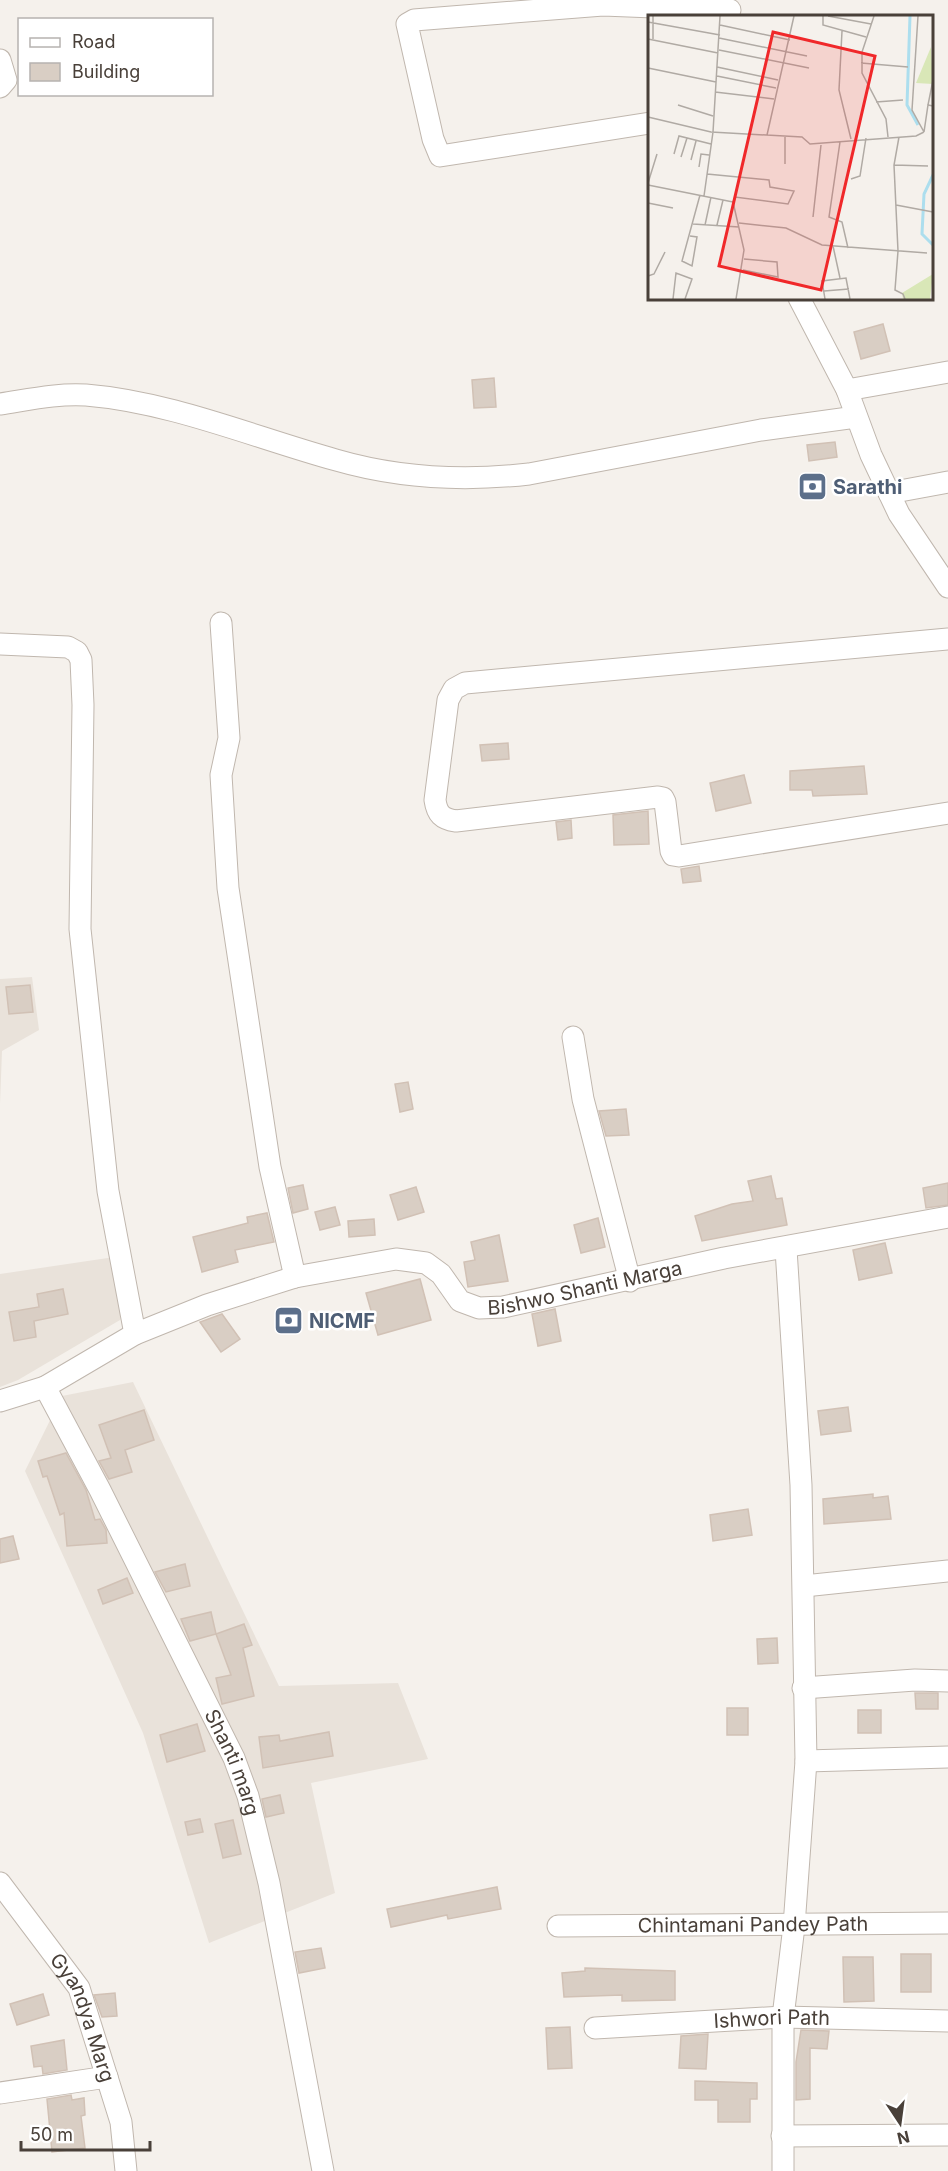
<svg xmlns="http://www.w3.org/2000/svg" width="948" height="2171" font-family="Inter,sans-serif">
	<rect width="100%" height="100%" fill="#f5f1ec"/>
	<!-- residential -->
	<g fill="#e9e2da">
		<polygon points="32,977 39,1030 2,1051 0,1104 0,979"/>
		<polygon points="128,1255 120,1320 18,1380 0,1387 0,1274"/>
		<polygon points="133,1382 279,1686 398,1683 428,1759 311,1783 335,1893 209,1943 143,1733 25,1471 62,1396"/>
	</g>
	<!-- building -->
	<g fill="#d9cec4" stroke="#d1c1b5" stroke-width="1.5">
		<polygon points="883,324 890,351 861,359 854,332"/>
		<polygon points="494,378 496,407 474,408 472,380"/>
		<polygon points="835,442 837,457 809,461 807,445"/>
		<polygon points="508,743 509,759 482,761 480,745"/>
		<polygon points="864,766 867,794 813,796 812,790 790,790 790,771"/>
		<polygon points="744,775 751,803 716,811 710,783"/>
		<polygon points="648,811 649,844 614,845 613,815"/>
		<polygon points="571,820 572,838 558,840 556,822"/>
		<polygon points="699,866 701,881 683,883 681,869"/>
		<polygon points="30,985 33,1012 9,1014 6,987"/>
		<polygon points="408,1082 413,1109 400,1112 395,1084"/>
		<polygon points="626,1109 629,1135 606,1136 599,1111"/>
		<polygon points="771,1176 776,1199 782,1198 787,1225 702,1241 695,1216 732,1204 753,1201 748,1181"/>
		<polygon points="948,1183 948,1205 926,1208 923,1188"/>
		<polygon points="303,1185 308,1209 293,1213 288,1188"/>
		<polygon points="416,1187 424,1212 398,1220 390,1195"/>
		<polygon points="335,1207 340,1225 320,1230 315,1212"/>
		<polygon points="267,1213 274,1242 235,1250 238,1262 202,1272 193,1237 248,1223 247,1217"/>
		<polygon points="598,1218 605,1247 581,1253 574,1225"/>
		<polygon points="374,1219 375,1235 349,1237 348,1221"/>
		<polygon points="499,1235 508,1281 468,1287 464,1262 475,1260 471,1242"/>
		<polygon points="885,1243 892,1273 859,1280 853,1250"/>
		<polygon points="420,1279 431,1320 378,1335 366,1293"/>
		<polygon points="63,1289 68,1314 34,1321 36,1337 14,1341 9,1312 39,1307 37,1294"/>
		<polygon points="555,1309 561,1341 538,1346 532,1314"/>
		<polygon points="222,1314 240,1339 221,1352 200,1322"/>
		<polygon points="848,1407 851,1431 821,1435 818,1411"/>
		<polygon points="144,1410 154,1440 125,1450 132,1472 109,1479 99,1461 111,1458 99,1425"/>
		<polygon points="66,1453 86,1490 95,1520 100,1519 106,1530 107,1543 67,1546 64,1513 60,1515 47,1476 43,1477 38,1461"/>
		<polygon points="873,1494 873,1498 888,1496 891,1519 824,1524 823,1499"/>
		<polygon points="748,1509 752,1535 713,1541 710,1515"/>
		<polygon points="13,1536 19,1559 0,1563 0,1539"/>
		<polygon points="185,1564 190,1586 166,1592 155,1572"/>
		<polygon points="127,1578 133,1593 103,1604 98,1590"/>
		<polygon points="211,1612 216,1634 190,1641 181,1619"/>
		<polygon points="244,1624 252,1645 243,1648 254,1696 222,1704 216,1678 231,1675 216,1634"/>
		<polygon points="777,1638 778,1663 758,1664 757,1639"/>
		<polygon points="915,1693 938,1693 938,1709 916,1709"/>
		<rect x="727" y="1708" width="21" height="27"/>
		<rect x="858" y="1710" width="23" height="23"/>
		<polygon points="197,1724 205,1751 167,1762 160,1735"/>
		<polygon points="329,1732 333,1756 263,1768 259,1737 279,1735 280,1741"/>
		<polygon points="280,1795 284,1813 266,1817 262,1799"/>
		<polygon points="200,1819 203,1832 188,1835 185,1822"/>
		<polygon points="233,1820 241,1854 223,1858 215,1824"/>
		<polygon points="497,1887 501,1909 448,1919 447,1915 391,1927 387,1909"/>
		<polygon points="321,1948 325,1968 299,1973 295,1952"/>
		<rect x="901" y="1954" width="30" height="38"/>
		<polygon points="843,1957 873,1957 874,2001 844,2002"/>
		<polygon points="585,1968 675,1971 675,2000 622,2001 622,1995 564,1997 562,1973 585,1971"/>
		<polygon points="115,1993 117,2016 102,2017 94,1995"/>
		<polygon points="43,1994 49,2015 17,2025 10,2004"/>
		<polygon points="570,2027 572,2068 548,2069 546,2028"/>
		<polygon points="801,2030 829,2031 827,2049 810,2048 810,2099 796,2100 796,2062"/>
		<polygon points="708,2034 706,2069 679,2068 681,2036"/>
		<polygon points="64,2040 67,2070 43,2074 42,2066 34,2067 31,2046"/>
		<polygon points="695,2081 757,2083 757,2099 750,2099 750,2122 718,2122 718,2100 695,2100"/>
		<polygon points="71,2095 72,2100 84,2098 85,2115 81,2116 85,2148 52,2152 47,2099"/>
	</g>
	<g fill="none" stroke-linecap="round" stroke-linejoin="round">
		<defs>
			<g id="street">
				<polyline points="0,60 6,80 0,87"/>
				<polyline points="650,123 440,156 433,139 407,24 414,20 603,5 730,10"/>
				<polyline points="799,298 847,390 871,455 899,514 948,587"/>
				<polyline points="847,390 948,372"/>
				<path d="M0 404C27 400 58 393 86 395 171 402 253 437 336 460 398 478 466 481 529 474L761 430 856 417"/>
				<polyline points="889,493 948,482"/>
				<polyline points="221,623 229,738 221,775 228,888 270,1167 295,1277"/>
				<path d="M948 639 465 683 454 689 448 700 435 800C437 814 442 819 456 821L658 797 663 798 665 802 671 851 673 855 679 856 948 813"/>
				<polyline points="0,644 68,647 77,652 81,660 83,705 80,929 108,1191 135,1334"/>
				<polyline points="573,1037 583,1099 630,1281"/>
				<path id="s1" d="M45 1387 100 1490 234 1758 248 1796 269 1883 323 2171"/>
				<path id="s2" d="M0 1401 45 1387 135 1334 207 1305 295 1277 396 1259 426 1263 441 1274 460 1301 479 1308 503 1307 724 1258 948 1217"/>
				<polyline points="804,1586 948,1571"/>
				<polyline points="803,1688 915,1680 948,1681"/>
				<polyline points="806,1761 948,1757"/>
				<path id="s3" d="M0 1883 79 1988 121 2122 126 2171"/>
				<path id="s4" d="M558 1926 948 1923"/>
				<path id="s5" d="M595 2028 783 2017 948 2021"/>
				<polyline points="0,2093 107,2077"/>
				<polyline points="782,2136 948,2135"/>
				<polyline points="783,2171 783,2017 794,1926 806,1761 801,1485 786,1249"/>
			</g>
		</defs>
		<!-- street casing -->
		<use href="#street" stroke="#c0b7ae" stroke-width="23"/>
		<!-- street -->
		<use href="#street" stroke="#fff" stroke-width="21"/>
	</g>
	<!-- icons -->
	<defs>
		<symbol id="bank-square" viewBox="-11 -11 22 22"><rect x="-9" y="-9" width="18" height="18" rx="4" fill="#5c6f8a" stroke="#fff"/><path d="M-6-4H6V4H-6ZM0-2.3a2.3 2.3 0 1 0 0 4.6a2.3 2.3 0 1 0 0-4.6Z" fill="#fff"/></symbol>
	</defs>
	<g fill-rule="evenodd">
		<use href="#bank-square" x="796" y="470" width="33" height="33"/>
		<use href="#bank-square" x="272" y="1304" width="33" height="33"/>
	</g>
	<g text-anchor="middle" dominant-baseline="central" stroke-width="5" stroke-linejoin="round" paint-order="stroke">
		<!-- service labels -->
		<g font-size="20" font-weight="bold" fill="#4e5e75" stroke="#fff" text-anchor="start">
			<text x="833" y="487">Sarathi</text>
			<text x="309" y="1321">NICMF</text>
		</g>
		<!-- street labels -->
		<g font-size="20" fill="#494039" stroke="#fff">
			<text stroke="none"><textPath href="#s2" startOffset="634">Bishwo Shanti Marga</textPath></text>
			<text stroke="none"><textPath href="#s1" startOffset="420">Shanti marg</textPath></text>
			<text stroke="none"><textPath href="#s4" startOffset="195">Chintamani Pandey Path</textPath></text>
			<text stroke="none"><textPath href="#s3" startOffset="160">Gyandya Marg</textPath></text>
			<text stroke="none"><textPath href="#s5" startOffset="177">Ishwori Path</textPath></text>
		</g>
	</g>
	<!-- overview -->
	<g transform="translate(648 15)">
		<rect width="285" height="285" fill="#f5f1ec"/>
		<path d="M283 32 285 69 268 68ZM285 259 282 284H255L254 278Z" fill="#d9e7b7"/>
		<path fill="none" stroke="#acdeee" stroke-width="3" d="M262 1 259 90 270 110M285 160 276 179 274 219 285 230"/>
		<path fill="none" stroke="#b0aaa4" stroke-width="1.5" d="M175 1V10L218 22M180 1 223 9M226 1 214 37V58L238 104 240 122M270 1 264 95 276 117M0 7 72 20M72 10 142 25M194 16 191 75 203 124M71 23 159 41M0 24 70 38M5 24V1M71 35 161 53M213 48 260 52M69 52 130 65M0 53 68 67M69 61 128 73M67 77 126 84M228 87 255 85M30 90 65 101M280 90 285 65M0 102 63 117 154 122 162 129 268 121 276 117M276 117 280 90 285 91M119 120 146 1M137 121V149M251 122 246 150 250 236 247 275 255 279 257 284M192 127 181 202 194 207 200 233M26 139 31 121 63 129M33 142 39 123M43 145 48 126M246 150 280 151M51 152 53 139 61 140M59 159 121 165 122 172 146 176 140 189 87 182 85 187M203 164 212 161 218 123M0 168 9 139M0 170 85 187M56 181 65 117 72 1M85 187 96 235 88 284M0 188 25 193M248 190 285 197M165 202 173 130M91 208 138 213 174 230 279 238M45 209 91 212M57 210 63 182M69 210 75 185M42 221 49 222 44 251 34 246 52 180M185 231 192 263M95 255 130 262 129 247 96 244M0 261 6 259 17 237M176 276 201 274M25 284 28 258 44 264 37 284M177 284 174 266 198 263 202 284"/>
		<path fill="#f0282a" fill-opacity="0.15" stroke="#f0282a" stroke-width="3" d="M125 17 227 41 173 275 71 251Z"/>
		<rect width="285" height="285" fill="none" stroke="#494039" stroke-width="3"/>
	</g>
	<!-- legend -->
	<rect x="18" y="18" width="195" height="78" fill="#ffffff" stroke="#b6b3b0" stroke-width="1.5"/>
	<rect x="30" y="38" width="30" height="9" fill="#ffffff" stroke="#b6b3b0" stroke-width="1.5"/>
	<text x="72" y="48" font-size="18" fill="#494039">Road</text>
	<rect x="30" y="63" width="30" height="18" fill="#d9cec4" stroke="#b6b3b0" stroke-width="1.5"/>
	<text x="72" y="78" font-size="18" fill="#494039">Building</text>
	<!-- north arrow -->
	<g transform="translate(900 2123) rotate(167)" stroke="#ffffff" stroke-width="4.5" paint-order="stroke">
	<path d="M0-4.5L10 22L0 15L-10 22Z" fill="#494039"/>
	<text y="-9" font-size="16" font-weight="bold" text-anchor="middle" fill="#494039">N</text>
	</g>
	<!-- scale -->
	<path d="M21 2141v9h129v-9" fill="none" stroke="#494039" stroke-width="3"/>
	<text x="30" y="2141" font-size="18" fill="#494039" stroke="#ffffff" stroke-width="4.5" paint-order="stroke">50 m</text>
</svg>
